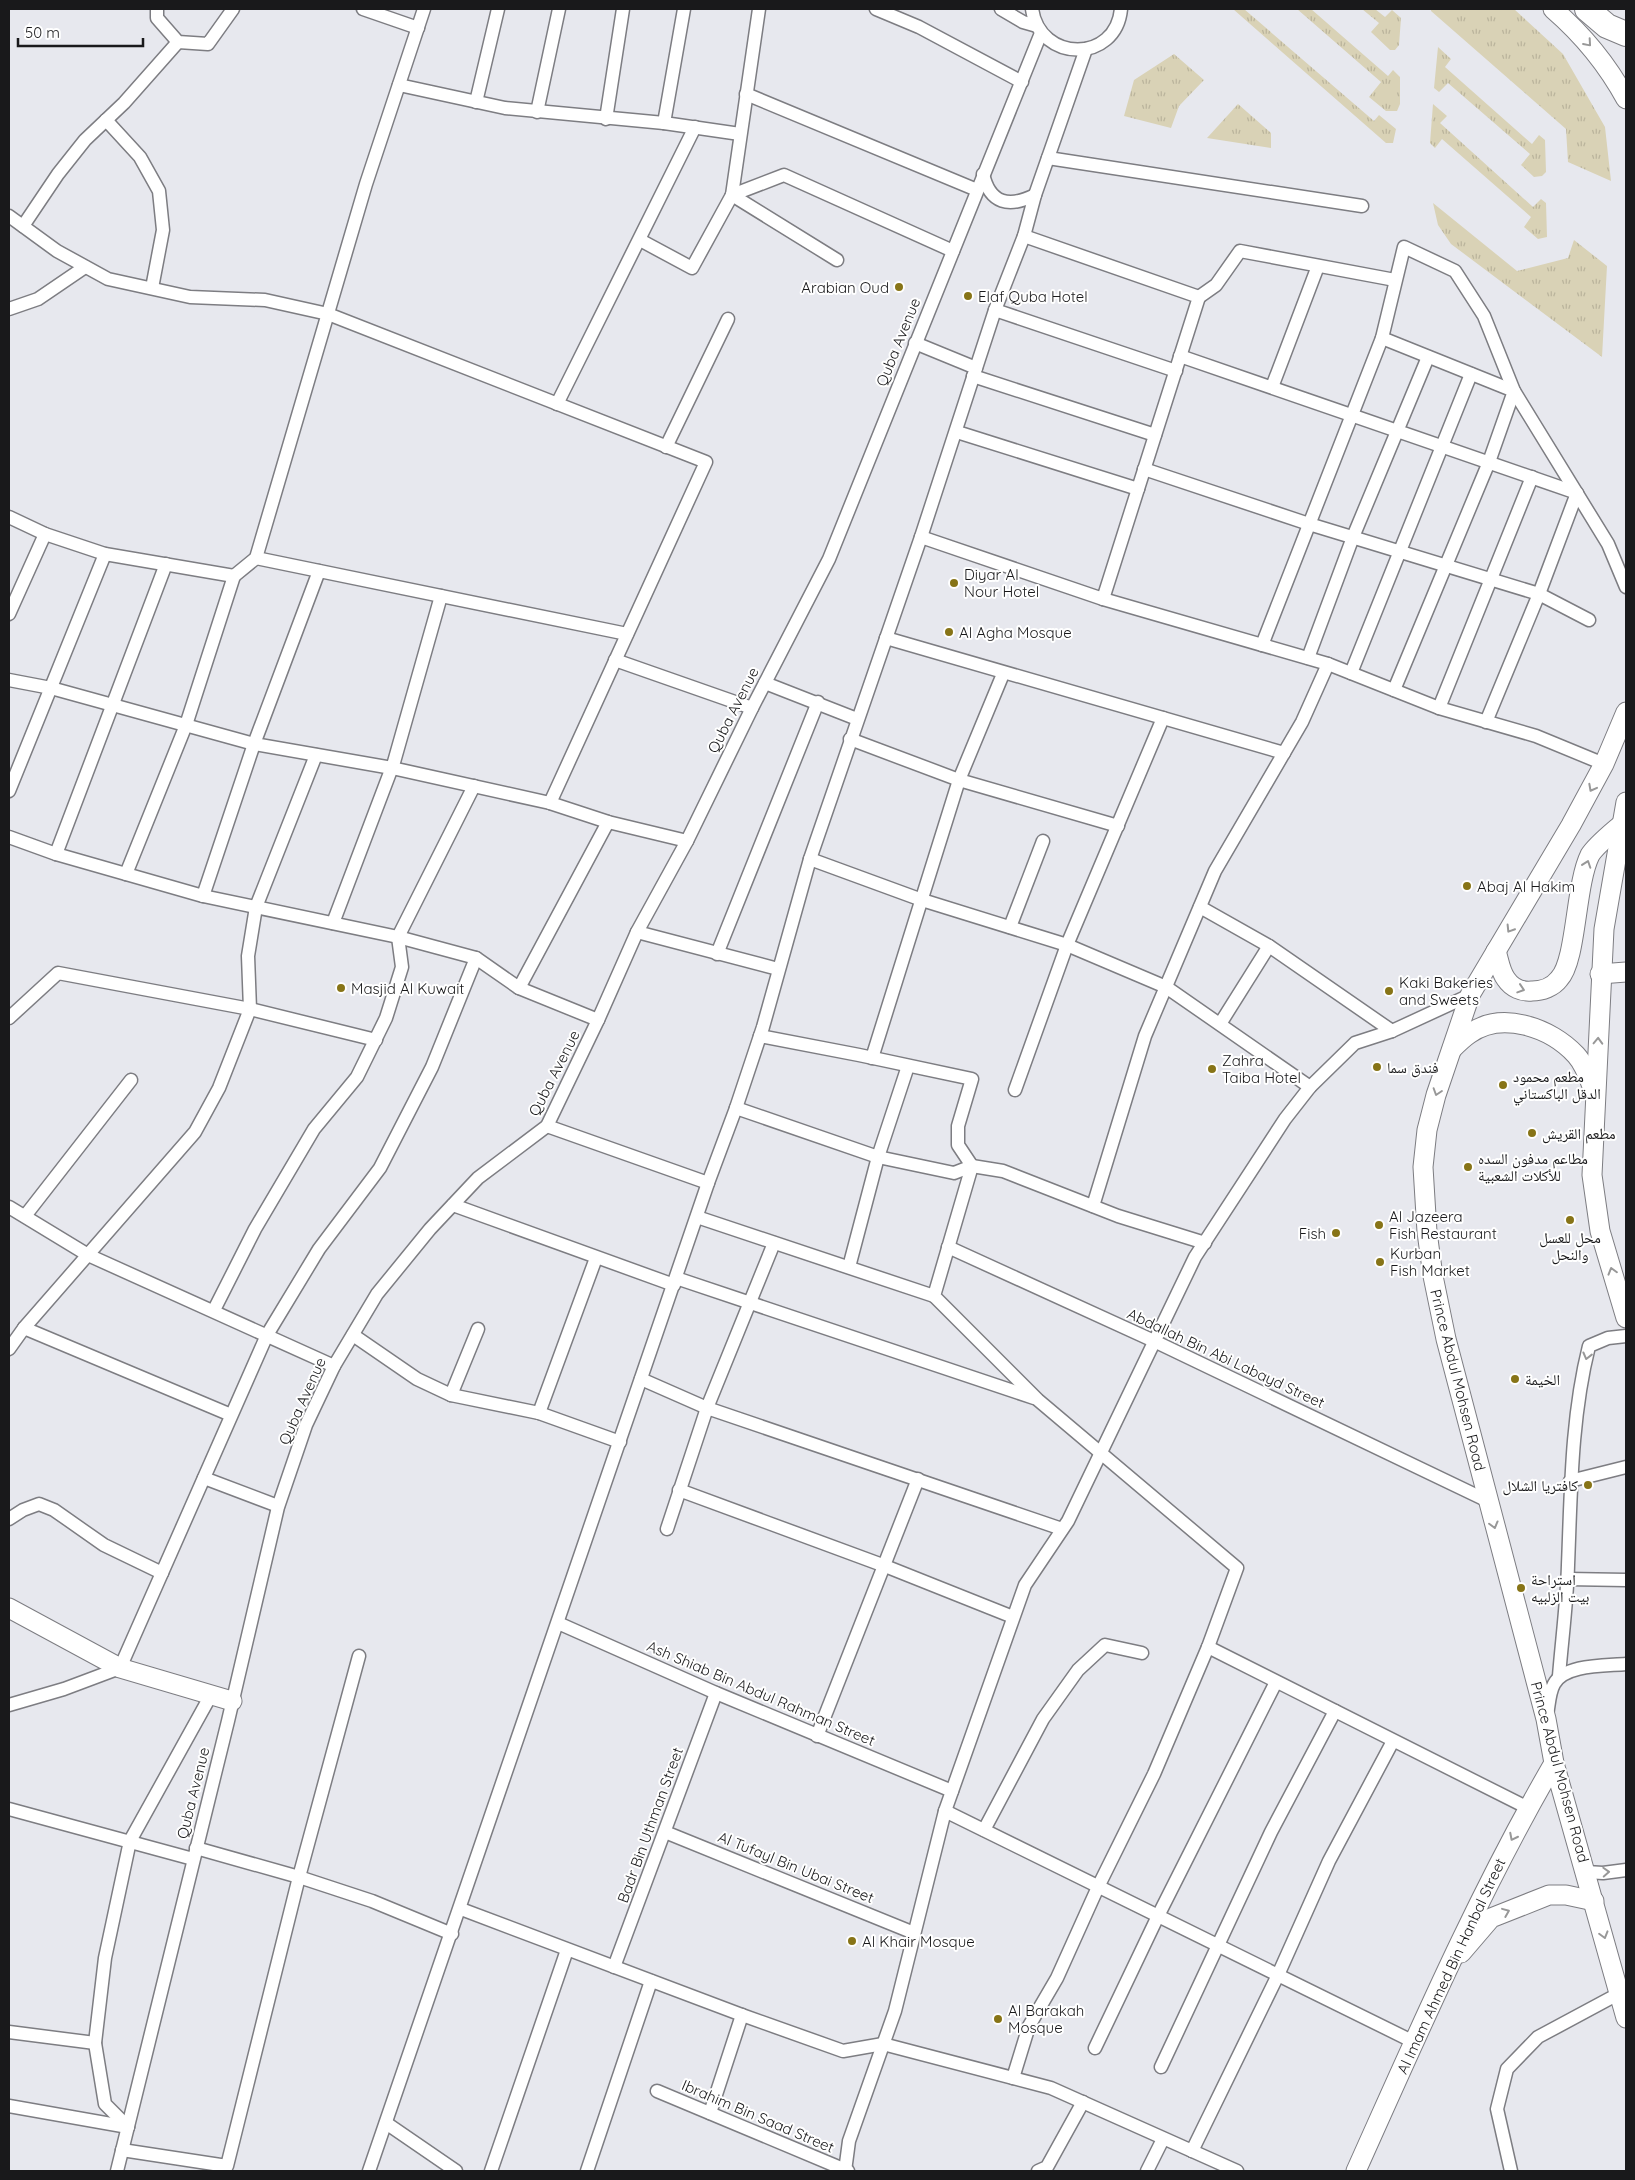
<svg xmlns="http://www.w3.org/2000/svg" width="1635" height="2180" font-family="Quicksand,'Noto Naskh Arabic',sans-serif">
	<defs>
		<pattern id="grass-tufts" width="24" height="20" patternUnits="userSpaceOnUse" patternTransform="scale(1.25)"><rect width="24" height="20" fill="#d9d2b6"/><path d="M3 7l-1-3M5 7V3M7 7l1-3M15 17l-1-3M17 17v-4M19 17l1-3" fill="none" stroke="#bab49c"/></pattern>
	</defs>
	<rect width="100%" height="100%" fill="#e7e8ee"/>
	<!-- grass -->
	<g fill="url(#grass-tufts)">
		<polygon points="1233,9 1244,9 1374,121 1379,115 1396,129 1393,143 1386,143"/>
		<polygon points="1297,9 1311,9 1388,76 1393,70 1400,77 1400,104 1397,111 1386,111 1369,97 1381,82"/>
		<polygon points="1362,9 1375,9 1385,17 1392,10 1401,18 1399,45 1395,50 1390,50 1371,32 1379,23"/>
		<polygon points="1431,9 1514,9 1563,54 1605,127 1611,181 1568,162 1566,129 1431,11"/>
		<polygon points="1438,47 1451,59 1445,67 1532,144 1539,135 1545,140 1546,172 1542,176 1534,177 1521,165 1530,154 1448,83 1439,92 1434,88"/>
		<polygon points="1174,54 1204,80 1179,106 1171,128 1124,116 1134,80"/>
		<polygon points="1238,104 1271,133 1271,148 1207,138"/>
		<polygon points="1433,104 1447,116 1440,123 1533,207 1541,199 1546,203 1547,237 1538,239 1524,227 1531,217 1442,139 1435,148 1430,143"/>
		<polygon points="1433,203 1517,271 1568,258 1574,240 1607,266 1602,357 1451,244 1438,225"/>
	</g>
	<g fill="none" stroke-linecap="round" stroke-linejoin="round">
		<defs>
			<g id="street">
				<polyline points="157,9 157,18 178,42 208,44 233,9"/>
				<polyline points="363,9 418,28"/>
				<polyline points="876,9 919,27 1022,82"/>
				<polyline points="1001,9 1023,22 1037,26"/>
				<path d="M1032 9C1040 63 1116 63 1121 9"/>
				<polyline points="399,85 505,108 664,123 740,134"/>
				<polyline points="746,94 977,190"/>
				<polyline points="476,102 498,9"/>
				<polyline points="537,112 559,9"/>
				<polyline points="606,119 623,9"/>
				<polyline points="106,120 140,157 159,191 163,230 152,288"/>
				<polyline points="664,123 684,9"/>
				<polyline points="1048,158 1362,206"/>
				<path d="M983 174C990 204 1009 208 1035 195"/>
				<polyline points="732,195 784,175 953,251"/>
				<polyline points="732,195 837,260"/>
				<polyline points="9,216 57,251 108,279 190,297 265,300 328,314 706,462 550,803"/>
				<polyline points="23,226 58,174 85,140 124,103 178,42"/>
				<polyline points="1024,236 1199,297 1103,599"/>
				<polyline points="640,240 692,268 732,195 759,9"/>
				<polyline points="1199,297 1216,285 1240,251 1395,280"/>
				<polyline points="9,309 38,299 85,267"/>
				<polyline points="995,310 1176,371"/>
				<polyline points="1382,338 1514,391 1489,462 1394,690"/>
				<polyline points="915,343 976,368"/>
				<polyline points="1180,356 1577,493 1539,594 1486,722"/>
				<polyline points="973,376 1155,435"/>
				<polyline points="1272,387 1318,266"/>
				<polyline points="557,404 695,127"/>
				<polyline points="957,432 1138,489"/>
				<polyline points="666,447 728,319"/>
				<polyline points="1144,469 1309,524 1539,594 1589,620"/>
				<polyline points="9,517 45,534 105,554 234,576 256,558 366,184 424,9"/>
				<polyline points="921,537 1103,599 1328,664 1439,708 1536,736 1604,764"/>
				<polyline points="256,558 627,634"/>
				<polyline points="9,614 45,534"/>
				<polyline points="886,638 1284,753"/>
				<polyline points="1262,645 1382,338 1404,247 1455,271 1484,316 1514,391 1608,544 1626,587"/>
				<polyline points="1308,658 1353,537 1428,357"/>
				<polyline points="615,660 752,708"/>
				<polyline points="1351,673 1471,374"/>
				<polyline points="9,680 51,688 254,744 392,768 550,803 608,822 687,841"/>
				<polyline points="765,683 857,719"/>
				<polyline points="1439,708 1532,477"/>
				<polyline points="850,739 959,780 1118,826"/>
				<polyline points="9,791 105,554"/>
				<polyline points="9,837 56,854 203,896 398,937 476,958 519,988 598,1020"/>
				<polyline points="56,854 166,564"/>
				<polyline points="810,859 922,900 1067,945 1166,987 1310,1087"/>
				<polyline points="126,874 186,725 234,576"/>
				<polyline points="203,896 254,744 319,571"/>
				<polyline points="1200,907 1269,946 1392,1031"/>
				<polyline points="333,923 394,762 441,596"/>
				<polyline points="1010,927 1043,841"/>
				<polyline points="637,932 778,969"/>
				<polyline points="717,954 818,702"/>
				<polyline points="519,988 608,822"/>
				<polyline points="9,1018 58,973 250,1009 376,1040"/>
				<polyline points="1220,1024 1269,946"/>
				<polyline points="760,1036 859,1055 972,1079 958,1126 958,1145 972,1166 934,1296 1038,1400 1237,1568 1208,1647 1154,1774 1098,1887 1057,1978 1029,2026 1013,2078"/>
				<polyline points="872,1058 959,780 1003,674"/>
				<polyline points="1015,1090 1067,945 1163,718"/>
				<polyline points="736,1108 878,1157 954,1173 972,1166 1003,1171 1118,1216 1205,1243"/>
				<polyline points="547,1126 708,1183"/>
				<polyline points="453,1205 674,1285"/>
				<polyline points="1093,1206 1145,1036 1215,871 1302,722 1328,664"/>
				<polyline points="9,1207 88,1255 334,1366"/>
				<polyline points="25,1216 131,1080"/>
				<polyline points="697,1217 934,1296"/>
				<polyline points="948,1247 1154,1341 1488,1501"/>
				<polyline points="849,1267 878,1157 908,1066"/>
				<polyline points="676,1278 1034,1398"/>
				<polyline points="214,1310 255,1229 314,1129 357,1077 386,1018 402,967 398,937 474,786"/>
				<polyline points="24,1328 231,1415"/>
				<polyline points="353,1335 417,1379 451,1395 539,1413 620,1442"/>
				<polyline points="9,1349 24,1328 195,1132 219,1088 250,1009 248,956 256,907 316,755"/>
				<polyline points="641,1379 707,1408 1062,1529"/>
				<polyline points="451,1395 478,1329"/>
				<polyline points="539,1413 596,1258"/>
				<polyline points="204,1478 278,1506"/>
				<polyline points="1570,1481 1626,1467"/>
				<polyline points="679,1490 885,1566 1013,1617"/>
				<polyline points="9,1519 23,1510 39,1504 54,1510 104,1545 162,1573"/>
				<polyline points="667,1529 707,1408 774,1243"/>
				<polyline points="1567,1579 1626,1580"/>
				<polyline points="558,1623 716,1693 952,1791"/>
				<polyline points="1208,1647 1528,1808"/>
				<path d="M1559 1676C1562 1639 1567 1602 1568 1565 1571 1492 1571 1418 1589 1346L1608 1338 1626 1336"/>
				<polyline points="9,1705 64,1689 120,1668 267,1335 319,1249 380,1168 432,1067 476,958"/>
				<path d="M1547 1715C1549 1705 1549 1693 1554 1684 1565 1664 1605 1666 1626 1664"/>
				<polyline points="817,1736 918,1479"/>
				<polyline points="9,1809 193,1859"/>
				<polyline points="945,1811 1414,2042"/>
				<polyline points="984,1830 1043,1719 1078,1670 1105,1645 1142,1653"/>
				<polyline points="665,1832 914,1933"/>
				<polyline points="196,1848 299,1877 372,1901 452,1934"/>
				<polyline points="1586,1872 1603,1873 1626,1870"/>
				<polyline points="461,1909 742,2015 843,2051 883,2044 1051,2088 1237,2171"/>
				<polyline points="614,1967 716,1693"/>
				<polyline points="9,2032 95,2043"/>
				<polyline points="1095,2048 1158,1916 1276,1682"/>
				<polyline points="1161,2067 1271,1832 1335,1711"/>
				<polyline points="657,2091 848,2171"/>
				<polyline points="9,2106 128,2127"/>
				<polyline points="710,2113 742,2015"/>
				<polyline points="386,2123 456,2171"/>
				<polyline points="128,2127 105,2104 95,2043 105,1958 130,1841 211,1695"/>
				<polyline points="122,2150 227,2166 299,1877 359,1656"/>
				<polyline points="1192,2151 1278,1975 1329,1861 1393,1741"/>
				<polyline points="117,2171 228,1721 278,1507 306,1425 334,1366 377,1294 430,1229 478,1178 547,1126 598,1020 637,932 687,841 752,708 829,559 1041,33"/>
				<polyline points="369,2171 708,1183 736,1108 763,1027 810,859 921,537 995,310 1024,236 1035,195 1086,49"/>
				<polyline points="491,2171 567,1950"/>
				<polyline points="587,2171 651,1981"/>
				<polyline points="845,2171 849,2141 895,2011 945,1811 1025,1585 1068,1521 1195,1257 1285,1119 1310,1087 1355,1043 1392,1031 1470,995"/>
				<polyline points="1038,2171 1047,2167 1083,2102"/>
				<polyline points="1147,2171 1163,2139"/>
				<polyline points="1511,2171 1497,2109 1507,2069 1538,2037 1620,1993"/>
			</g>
			<g id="secondary">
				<path d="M1553 9C1583 35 1607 64 1626 99"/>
				<polyline points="1626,712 1604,764 1571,825 1470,995 1436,1095 1427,1130 1423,1167 1427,1232 1433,1276 1446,1339 1546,1719 1554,1763 1626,2018"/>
				<polyline points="1626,802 1604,929 1592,1175 1600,1231 1626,1318"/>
				<path d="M1496 951C1499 960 1500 971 1506 979 1512 988 1522 992 1532 991 1542 991 1553 987 1559 979 1577 960 1575 885 1590 855 1596 845 1614 831 1623 823"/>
				<polyline points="1600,974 1626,972"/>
				<path d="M1452 1049C1457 1044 1463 1038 1469 1034 1502 1010 1551 1028 1576 1055 1585 1065 1589 1078 1593 1089"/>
				<polyline points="9,1608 120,1668 232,1701"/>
				<polyline points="1461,1953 1491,1918 1549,1895 1566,1895 1594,1901"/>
				<path d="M1356 2171C1418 2033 1478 1894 1554 1763"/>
			</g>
			<polyline id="highway" points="1587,9 1607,26 1626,34"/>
		</defs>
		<!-- street casing -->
		<use href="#street" stroke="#7d7d82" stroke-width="15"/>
		<!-- secondary casing -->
		<use href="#secondary" stroke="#7d7d82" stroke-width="21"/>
		<!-- highway casing -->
		<use href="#highway" stroke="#7d7d82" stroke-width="26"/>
		<!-- street -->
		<use href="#street" stroke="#fff" stroke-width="12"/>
		<!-- secondary -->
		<use href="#secondary" stroke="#fff" stroke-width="19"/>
		<!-- highway -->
		<use href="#highway" stroke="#fff" stroke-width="24"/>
	</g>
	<!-- one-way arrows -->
	<defs><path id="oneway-chevron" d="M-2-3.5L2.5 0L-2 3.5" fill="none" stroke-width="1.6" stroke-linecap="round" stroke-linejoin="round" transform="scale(1.25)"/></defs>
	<g stroke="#989898">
		<use href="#oneway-chevron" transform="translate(1588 43) rotate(49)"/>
		<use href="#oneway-chevron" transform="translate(1592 788) rotate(118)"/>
		<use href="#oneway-chevron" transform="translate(1587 864) rotate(-71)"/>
		<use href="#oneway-chevron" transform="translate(1510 929) rotate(122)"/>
		<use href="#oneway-chevron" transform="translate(1521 989) rotate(18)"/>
		<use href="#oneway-chevron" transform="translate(1598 1041) rotate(-88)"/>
		<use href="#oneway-chevron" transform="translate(1437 1092) rotate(108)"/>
		<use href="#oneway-chevron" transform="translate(1612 1271) rotate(-106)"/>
		<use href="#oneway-chevron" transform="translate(1587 1356) rotate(104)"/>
		<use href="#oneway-chevron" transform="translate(1494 1525) rotate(75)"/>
		<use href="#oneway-chevron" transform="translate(1513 1837) rotate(117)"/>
		<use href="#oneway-chevron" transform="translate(1606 1872) rotate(-3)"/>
		<use href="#oneway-chevron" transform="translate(1506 1912) rotate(-22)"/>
		<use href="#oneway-chevron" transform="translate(1604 1935) rotate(74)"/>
	</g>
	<!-- markers -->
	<g fill="#877417" stroke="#fff" stroke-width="2">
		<circle cx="899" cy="287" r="5"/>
		<circle cx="968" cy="296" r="5"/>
		<circle cx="954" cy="583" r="5"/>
		<circle cx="949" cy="632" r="5"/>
		<circle cx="1467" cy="886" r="5"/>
		<circle cx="341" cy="988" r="5"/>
		<circle cx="1389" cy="991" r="5"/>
		<circle cx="1377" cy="1067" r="5"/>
		<circle cx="1212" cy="1069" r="5"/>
		<circle cx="1503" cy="1085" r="5"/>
		<circle cx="1532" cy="1133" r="5"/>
		<circle cx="1468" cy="1167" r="5"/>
		<circle cx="1570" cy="1220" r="5"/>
		<circle cx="1379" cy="1225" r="5"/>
		<circle cx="1336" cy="1233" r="5"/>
		<circle cx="1380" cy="1262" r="5"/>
		<circle cx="1515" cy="1379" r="5"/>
		<circle cx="1588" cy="1485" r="5"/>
		<circle cx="1521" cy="1588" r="5"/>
		<circle cx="852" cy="1941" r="5"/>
		<circle cx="998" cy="2019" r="5"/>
	</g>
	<g text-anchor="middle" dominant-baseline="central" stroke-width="4" stroke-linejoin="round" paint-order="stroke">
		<!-- poi labels -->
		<g font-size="15" fill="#19191b" stroke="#fff" text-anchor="start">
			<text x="889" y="287" text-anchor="end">Arabian Oud</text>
			<text x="978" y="296">Elaf Quba Hotel</text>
			<text x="964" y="574">Diyar Al<tspan x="964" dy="17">Nour Hotel</tspan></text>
			<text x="959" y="632">Al Agha Mosque</text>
			<text x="1477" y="886">Abaj Al Hakim</text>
			<text x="1399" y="982">Kaki Bakeries<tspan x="1399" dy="17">and Sweets</tspan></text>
			<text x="351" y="988">Masjid Al Kuwait</text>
			<text x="1222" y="1060">Zahra<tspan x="1222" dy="17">Taiba Hotel</tspan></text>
			<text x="1387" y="1067">فندق سما</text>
			<text x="1513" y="1076">مطعم محمود<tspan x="1513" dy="17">الدقل الباكستاني</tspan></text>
			<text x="1542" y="1133">مطعم القريش</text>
			<text x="1478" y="1158">مطاعم مدفون السده<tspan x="1478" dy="17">للأكلات الشعبية</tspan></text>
			<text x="1389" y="1216">Al Jazeera<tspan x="1389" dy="17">Fish Restaurant</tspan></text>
			<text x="1326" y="1233" text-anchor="end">Fish</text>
			<text x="1570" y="1237" text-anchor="middle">محل للعسل<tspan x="1570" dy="17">والنحل</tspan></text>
			<text x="1390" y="1253">Kurban<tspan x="1390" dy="17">Fish Market</tspan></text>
			<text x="1525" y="1379">الخيمة</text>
			<text x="1578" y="1485" text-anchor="end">كافتريا الشلال</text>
			<text x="1531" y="1579">استراحة<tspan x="1531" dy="17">بيت الزلبيه</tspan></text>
			<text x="862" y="1941">Al Khair Mosque</text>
			<text x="1008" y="2010">Al Barakah<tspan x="1008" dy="17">Mosque</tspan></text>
		</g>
		<!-- street labels -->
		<g font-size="15" fill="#19191b" stroke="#fff">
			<text transform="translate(898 342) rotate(-68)">Quba Avenue</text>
			<text transform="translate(733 710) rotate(-63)">Quba Avenue</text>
			<text transform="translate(554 1073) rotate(-63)">Quba Avenue</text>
			<text transform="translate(1226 1358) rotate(25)">Abdallah Bin Abi Labayd Street</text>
			<text transform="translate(1458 1380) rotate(76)">Prince Abdul Mohsen Road</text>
			<text transform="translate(302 1401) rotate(-66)">Quba Avenue</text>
			<text transform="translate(761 1693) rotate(23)">Ash Shiab Bin Abdul Rahman Street</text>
			<text transform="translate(1560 1772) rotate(75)">Prince Abdul Mohsen Road</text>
			<text transform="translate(193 1793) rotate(-76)">Quba Avenue</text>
			<text transform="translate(650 1825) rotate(-70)">Badr Bin Uthman Street</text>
			<text transform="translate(796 1867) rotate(22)">Al Tufayl Bin Ubai Street</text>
			<text transform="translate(1451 1966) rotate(-65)">Al Imam Ahmed Bin Hanbal Street</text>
			<text transform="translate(758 2116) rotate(23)">Ibrahim Bin Saad Street</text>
		</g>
	</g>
	<!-- border -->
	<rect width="1635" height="2180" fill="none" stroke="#19191b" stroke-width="20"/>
	<!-- scale -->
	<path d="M18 38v8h125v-8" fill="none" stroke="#19191b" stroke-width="2.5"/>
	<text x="25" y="38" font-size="15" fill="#19191b" stroke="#ffffff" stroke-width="4" paint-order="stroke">50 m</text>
</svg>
